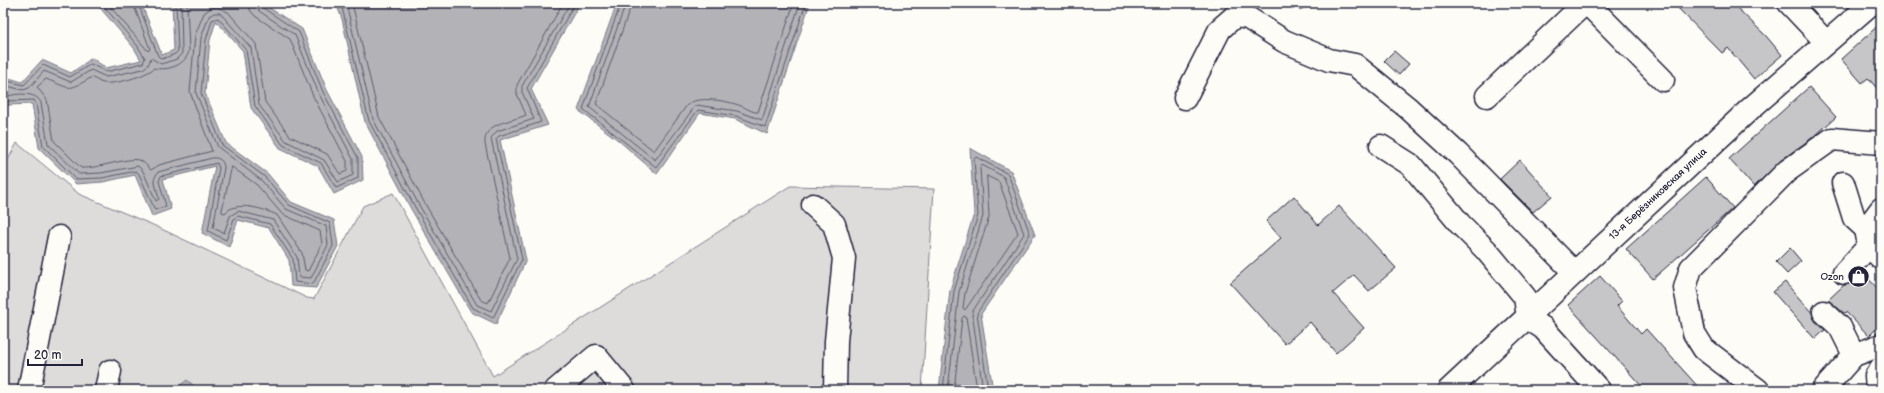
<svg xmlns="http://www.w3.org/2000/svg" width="1884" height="393" font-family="'Balsamiq Sans',sans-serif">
	<rect width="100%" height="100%" fill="#fdfcf7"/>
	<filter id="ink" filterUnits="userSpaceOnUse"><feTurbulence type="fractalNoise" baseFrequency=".025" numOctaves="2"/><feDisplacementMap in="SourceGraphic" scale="8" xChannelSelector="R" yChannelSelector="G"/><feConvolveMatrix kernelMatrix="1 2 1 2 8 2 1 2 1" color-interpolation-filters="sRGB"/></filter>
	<g filter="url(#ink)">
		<!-- green -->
		<polygon fill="#dddcdb" stroke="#807f8b" points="17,143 79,194 153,225 307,298 314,299 363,206 393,193 493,376 790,186 934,189 922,390 3,390 3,169"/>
		<!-- water -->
		<g fill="#b2b2b7" stroke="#787885">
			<polygon points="96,3 141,3 162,55 174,50 172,3 262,3 302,29 327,90 362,157 363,180 334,194 318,166 280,148 251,108 243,51 216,21 210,40 205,93 226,143 268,174 291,202 334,220 338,246 316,288 291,286 289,260 269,228 238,220 229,247 202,233 215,166 163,179 171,209 152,216 135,175 103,182 76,184 39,148 32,104 8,105 3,114 3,76 22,82 42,60 71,73 92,58 106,68 141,60 134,48"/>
			<polygon points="336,3 580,3 531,89 548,125 500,140 526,260 496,324 471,312 411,209 365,122 342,19"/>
			<polygon points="617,3 810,3 767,134 735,119 700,113 657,174 618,140 578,110"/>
			<polygon points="1291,3 1314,3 1300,10"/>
			<polygon points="970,148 1011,171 1035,235 981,314 993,390 939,390 950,290 974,214"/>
			<polygon points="187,380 199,390 174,390"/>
		</g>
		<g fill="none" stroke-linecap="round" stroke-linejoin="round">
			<!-- shore -->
			<g stroke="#5c5c6d" stroke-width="1">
				<polyline points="107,3 148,51 150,49 133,3"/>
				<polyline points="138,3 158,56 162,59 175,54 178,51 176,3"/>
				<path d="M187 3 189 51C185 66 167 71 154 68 146 76 114 85 103 83 99 82 95 79 92 77 67 92 72 89 46 79L37 87 47 100 54 141 81 168C97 169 128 157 139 160 145 162 147 167 151 170L159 165 212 151 190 92 195 35 204 13 211 8 217 7 228 12 256 44 265 102 290 136 327 154 340 174 347 171V161L313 96 290 39 255 16 250 10 249 3"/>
				<polyline points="341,3 369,121 415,207 473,308 493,318 522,259 496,139 499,136 541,122 527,88 575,3"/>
				<polyline points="346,3 373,119 419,205 477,305 491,311 517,259 491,138 497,131 534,119 522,92 522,86 570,3"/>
				<path d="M352 3 379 117 424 202 481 300 488 303 510 258 485 144C483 122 511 122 526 115L517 94V85L563 3"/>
				<polyline points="621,3 583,109 656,167 698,110 736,116 765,127 806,3"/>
				<polyline points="626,3 589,107 655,160 696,105 737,111 762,120 800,3"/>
				<path d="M632 3 596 104 654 151 687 105C697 95 729 101 741 106 747 108 753 113 758 112L794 3"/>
				<polyline points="3,80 24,85 43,65 70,77 91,64 106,72 143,63 145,58 137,45 101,3"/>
				<polyline points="3,85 23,90 29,88 44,71 71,82 91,70 106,77 143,69 148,65 151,58 161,64 177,59 182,53 181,3"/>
				<path d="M3 98C13 93 37 91 41 103L48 144 79 174 101 173 138 166 143 171 156 201 159 199 154 179 158 172 212 158C219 157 224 161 224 168L213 228 224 233 230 216 238 211 273 220 297 257 299 277 311 278 328 245 326 226 286 209 262 181 218 147 196 93 201 38 209 16 214 13H220L251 48 259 105 286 141 324 160 338 182 353 175V159L319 94 295 35 259 11 256 3"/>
				<polyline points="3,106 8,101 34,100 36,104 43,146 76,179 102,178 136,171 139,174 155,210 166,206 159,181 161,176 217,163 219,168 208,231 226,240 234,219 238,216 270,224 293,259 295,282 313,284 333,246 330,223 289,205 265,177 222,145 201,93 206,40 212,20 218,18 246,50 255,106 283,145 321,163 336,188 358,178 358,158 323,92 299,32 263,8 261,3"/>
				<path d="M232 167 257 185 282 214 320 231 322 244 308 271 305 270 302 253 277 215C264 209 236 200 225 213L222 212Z"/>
				<polygon points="987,176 999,182 1018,233 965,310 963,308 965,293 989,217"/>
				<polyline points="943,390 954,291 978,215 974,159 976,157 1008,174 1030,234 977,313 988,390"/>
				<polyline points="948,390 959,292 983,216 980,168 982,165 1004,177 1024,234 972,312 983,390"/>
				<polyline points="954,390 962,318 964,316 966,317 977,390"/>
			</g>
		</g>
		<!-- building -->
		<g fill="#c6c6c8" stroke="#22223b">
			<polygon points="1673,3 1732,3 1766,36 1782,55 1754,79 1728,48 1722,53"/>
			<polygon points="1881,23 1881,93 1868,78 1862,83 1841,59"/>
			<polygon points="1394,51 1409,64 1399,75 1384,61"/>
			<polygon points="1809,87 1836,117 1816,135 1780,161 1754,187 1729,159"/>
			<polygon points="1520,160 1552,196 1533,212 1500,179"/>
			<polygon points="1706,177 1733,208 1653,279 1626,249"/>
			<polygon points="1294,196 1318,225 1339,206 1396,268 1369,291 1354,275 1333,293 1364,328 1336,353 1310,322 1285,344 1230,283 1281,238 1266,221"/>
			<polygon points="1790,248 1801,261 1787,274 1776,262"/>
			<polygon points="1862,272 1881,292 1881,324 1869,336 1846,312 1844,313 1828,300 1844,285 1853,282"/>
			<polygon points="1600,276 1622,301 1617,306 1641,334 1646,329 1701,390 1645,390 1568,305"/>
			<polygon points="1785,282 1812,313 1815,321 1825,330 1815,339 1773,292"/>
		</g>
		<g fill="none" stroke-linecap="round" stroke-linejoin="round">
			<defs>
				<g id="minor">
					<polyline points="1587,3 1663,80"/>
					<polyline points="1789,3 1826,42"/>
					<polyline points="1487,96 1585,3"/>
					<polyline points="1185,98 1220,29 1235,16 1248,18 1284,41 1329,60 1355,65 1408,108 1458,154 1574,272"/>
					<polyline points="1381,146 1411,165 1460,224 1486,250 1525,297 1528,318 1543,328 1599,390"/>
					<polyline points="1843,183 1854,218 1866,229"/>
					<polyline points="813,205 834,224 844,258 836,341 835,390"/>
					<polyline points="1881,209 1866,229 1869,246 1881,258"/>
					<polyline points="1844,273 1869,246"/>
					<polyline points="1824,312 1840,327 1854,355"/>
					<polyline points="29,390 59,237"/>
					<polyline points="106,390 110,371"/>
					<polyline points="556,390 596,356 624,390"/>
					<polyline points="1449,390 1750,109 1872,3"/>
					<polyline points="1758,390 1704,349 1694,333 1685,288 1691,268 1787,171 1832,139 1881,143"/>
					<polyline points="1823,390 1854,355 1881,345"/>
					<polyline points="1877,390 1876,376 1881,368"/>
				</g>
			</defs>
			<!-- minor casing -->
			<use href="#minor" stroke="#22223b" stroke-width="25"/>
			<!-- minor -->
			<use href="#minor" stroke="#fdfcf7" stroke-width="22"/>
		</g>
	</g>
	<!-- icons -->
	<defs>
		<symbol id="shop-disc" viewBox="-11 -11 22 22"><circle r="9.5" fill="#22223b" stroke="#fdfcf7"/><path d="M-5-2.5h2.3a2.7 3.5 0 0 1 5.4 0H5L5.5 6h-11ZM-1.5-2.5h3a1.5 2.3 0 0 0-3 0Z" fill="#fff"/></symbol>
	</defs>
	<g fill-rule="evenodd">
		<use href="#shop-disc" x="1846" y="264" width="25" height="25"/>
	</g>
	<g text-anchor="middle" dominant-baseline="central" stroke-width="3" stroke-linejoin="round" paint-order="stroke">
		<!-- street labels -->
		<g font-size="10" fill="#22223b" stroke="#fdfcf7">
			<text transform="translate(1658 194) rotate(-43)">13-я Берёзниковская улица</text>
		</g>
		<!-- poi labels -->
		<g font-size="10" fill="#22223b" stroke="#fdfcf7" text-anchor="end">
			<text x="1844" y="277">Ozon</text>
		</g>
	</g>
	<!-- margin -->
	<rect width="1884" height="393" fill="none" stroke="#fdfcf7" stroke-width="16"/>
	<rect x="8" y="8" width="1868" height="377" fill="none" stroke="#22223b" stroke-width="1.5" filter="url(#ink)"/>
	<!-- scale -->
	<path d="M28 359v6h54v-6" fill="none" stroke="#22223b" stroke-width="2"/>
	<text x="34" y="359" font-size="12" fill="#22223b" stroke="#fdfcf7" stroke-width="3" paint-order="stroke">20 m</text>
</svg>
